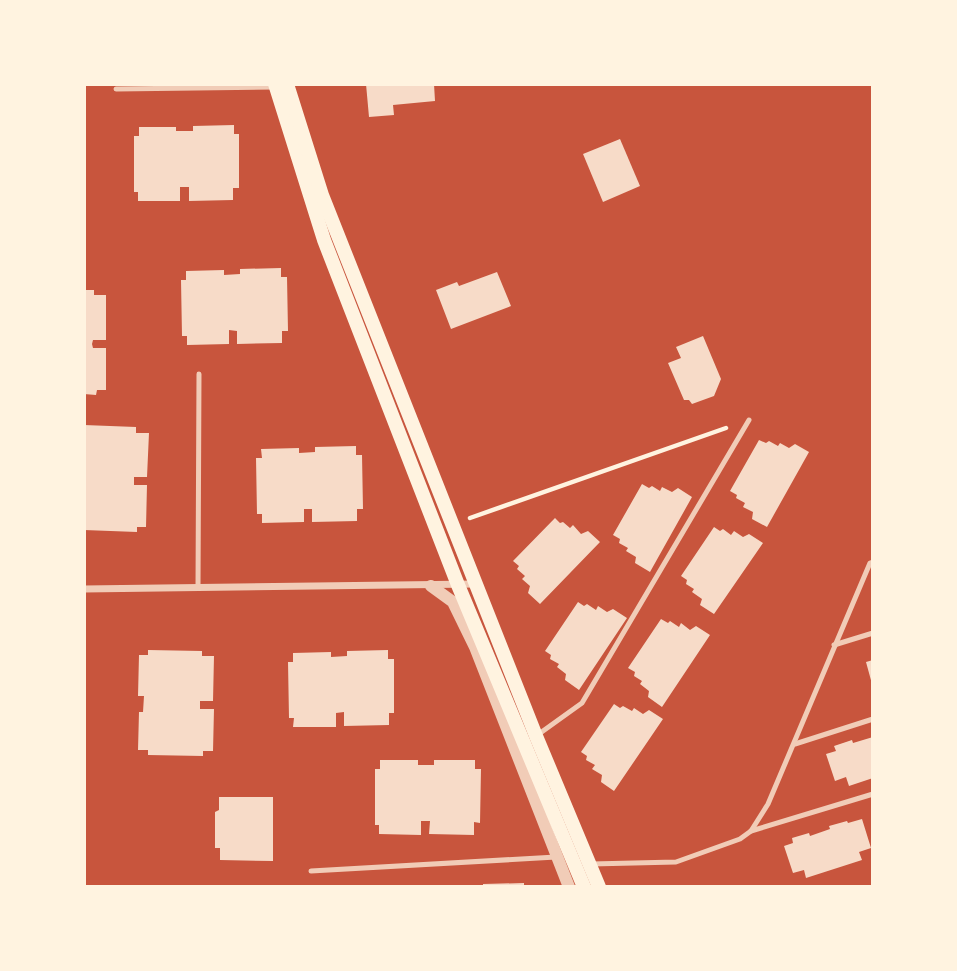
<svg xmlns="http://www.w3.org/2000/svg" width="957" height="971" font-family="Poppins,sans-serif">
	<rect width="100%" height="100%" fill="#c8553d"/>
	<!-- building -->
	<g fill="#f7dbc8">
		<polygon points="366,84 434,84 435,101 393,105 394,115 369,117"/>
		<polygon points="234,125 234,134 239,134 239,188 233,188 233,200 189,201 189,187 180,187 180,201 138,201 138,192 134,192 134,136 139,136 139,127 176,127 176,131 193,131 193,126"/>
		<polygon points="620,139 640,186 603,202 583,154"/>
		<polygon points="281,268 281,277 287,277 288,331 282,331 282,343 237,344 237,331 229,330 229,344 187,345 187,336 182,336 181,280 186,280 186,271 224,270 224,275 240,274 240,269"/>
		<polygon points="497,272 511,306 451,329 436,290 457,282 459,286"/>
		<polygon points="84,290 94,290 94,295 106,295 106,340 93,340 92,344 93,348 106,348 106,390 97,390 96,395 84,394"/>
		<polygon points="703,336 721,379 714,396 692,404 689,400 684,400 668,363 681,358 676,347"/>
		<polygon points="84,425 136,427 136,433 149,433 147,477 134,477 134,485 147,485 146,527 137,527 137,532 84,530"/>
		<polygon points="759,440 766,443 769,441 778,446 780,443 789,448 795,444 809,452 767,527 752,519 753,512 743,507 745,503 736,498 737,495 730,491"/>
		<polygon points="356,446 356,455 362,455 363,509 357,509 357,521 312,522 312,509 304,509 304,522 262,523 262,514 257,514 256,458 262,458 261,449 299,448 299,453 315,452 315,447"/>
		<polygon points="642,484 649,488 652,486 660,491 662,487 672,492 678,488 692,497 650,572 635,563 636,557 626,551 628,548 619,543 620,539 613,535"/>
		<polygon points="555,518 560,523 563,522 570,528 573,525 581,534 588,531 600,542 540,604 528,593 530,586 522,579 525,576 517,569 519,566 513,561"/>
		<polygon points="714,527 720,531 723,529 731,535 734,531 743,537 749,534 763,543 714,614 700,605 702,599 692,592 694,589 686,584 687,580 681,576"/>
		<polygon points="578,602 584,606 587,604 596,610 598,606 607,612 613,609 627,618 579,690 565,680 566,674 557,667 559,664 550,659 551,655 545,651"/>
		<polygon points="661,619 668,623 670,621 679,627 681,623 690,630 696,626 710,635 662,707 648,697 649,691 640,684 642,681 634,676 635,672 628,668"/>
		<polygon points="148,650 202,651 202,656 214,656 213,701 200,701 200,709 214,709 213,751 203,751 203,756 148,755 148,750 138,750 139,712 143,712 144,696 138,696 139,655 148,655"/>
		<polygon points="388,650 388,659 394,659 394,713 389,713 389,725 344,726 344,712 336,713 336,727 293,727 294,718 289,718 288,662 293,662 293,653 331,652 331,657 347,656 347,651"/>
		<polygon points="873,660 873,683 872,684 866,662"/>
		<polygon points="614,704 620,708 623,706 632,711 634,708 643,714 649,710 663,719 614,791 601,782 602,775 592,769 595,765 586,760 587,756 581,752"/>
		<polygon points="873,737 873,778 849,786 846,777 835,781 826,754 836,751 834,746 852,740 853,743"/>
		<polygon points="380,760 418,760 418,765 434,765 434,760 475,760 475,769 481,769 480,823 474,822 474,835 429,834 430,821 421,821 421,835 379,834 379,825 375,825 375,769 380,769"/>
		<polygon points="219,797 273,797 273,861 220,860 220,848 215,848 215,812 219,810"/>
		<polygon points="862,819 871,848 859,852 862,860 806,878 804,870 793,873 784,846 793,843 792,838 809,833 810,836 830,829 829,826 847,821 848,823"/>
		<polygon points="524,883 524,887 483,887 483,884"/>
	</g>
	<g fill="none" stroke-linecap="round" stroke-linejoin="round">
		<!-- path -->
		<polyline stroke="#fff3e0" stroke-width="4.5" points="470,518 726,428"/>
		<!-- service -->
		<g stroke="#f1ccb7" stroke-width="5">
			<polyline points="116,89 274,87"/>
			<polyline points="198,588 199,374"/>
			<polyline points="834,645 873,633"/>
			<polyline points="536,736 582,703 749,420"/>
			<polyline points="795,744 873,719"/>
			<polyline points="751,831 873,794"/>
			<polyline points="591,864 676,862 740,839 751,831 768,804 870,563 873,562"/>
			<polyline points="311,871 556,857"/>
		</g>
		<!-- minor -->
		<polyline stroke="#f1ccb7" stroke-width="7" points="84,589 475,584"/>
		<!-- tertiary -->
		<polyline stroke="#f1ccb7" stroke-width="12" points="431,586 453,602 475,647 569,887"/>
		<!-- secondary -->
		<g stroke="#fff3e0" stroke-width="14">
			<polyline points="275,84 324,240 458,585 584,887"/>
			<polyline points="287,84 322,195 536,736 599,887"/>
		</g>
	</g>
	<!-- border -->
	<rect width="957" height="971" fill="none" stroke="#fff3e0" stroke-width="172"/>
</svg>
